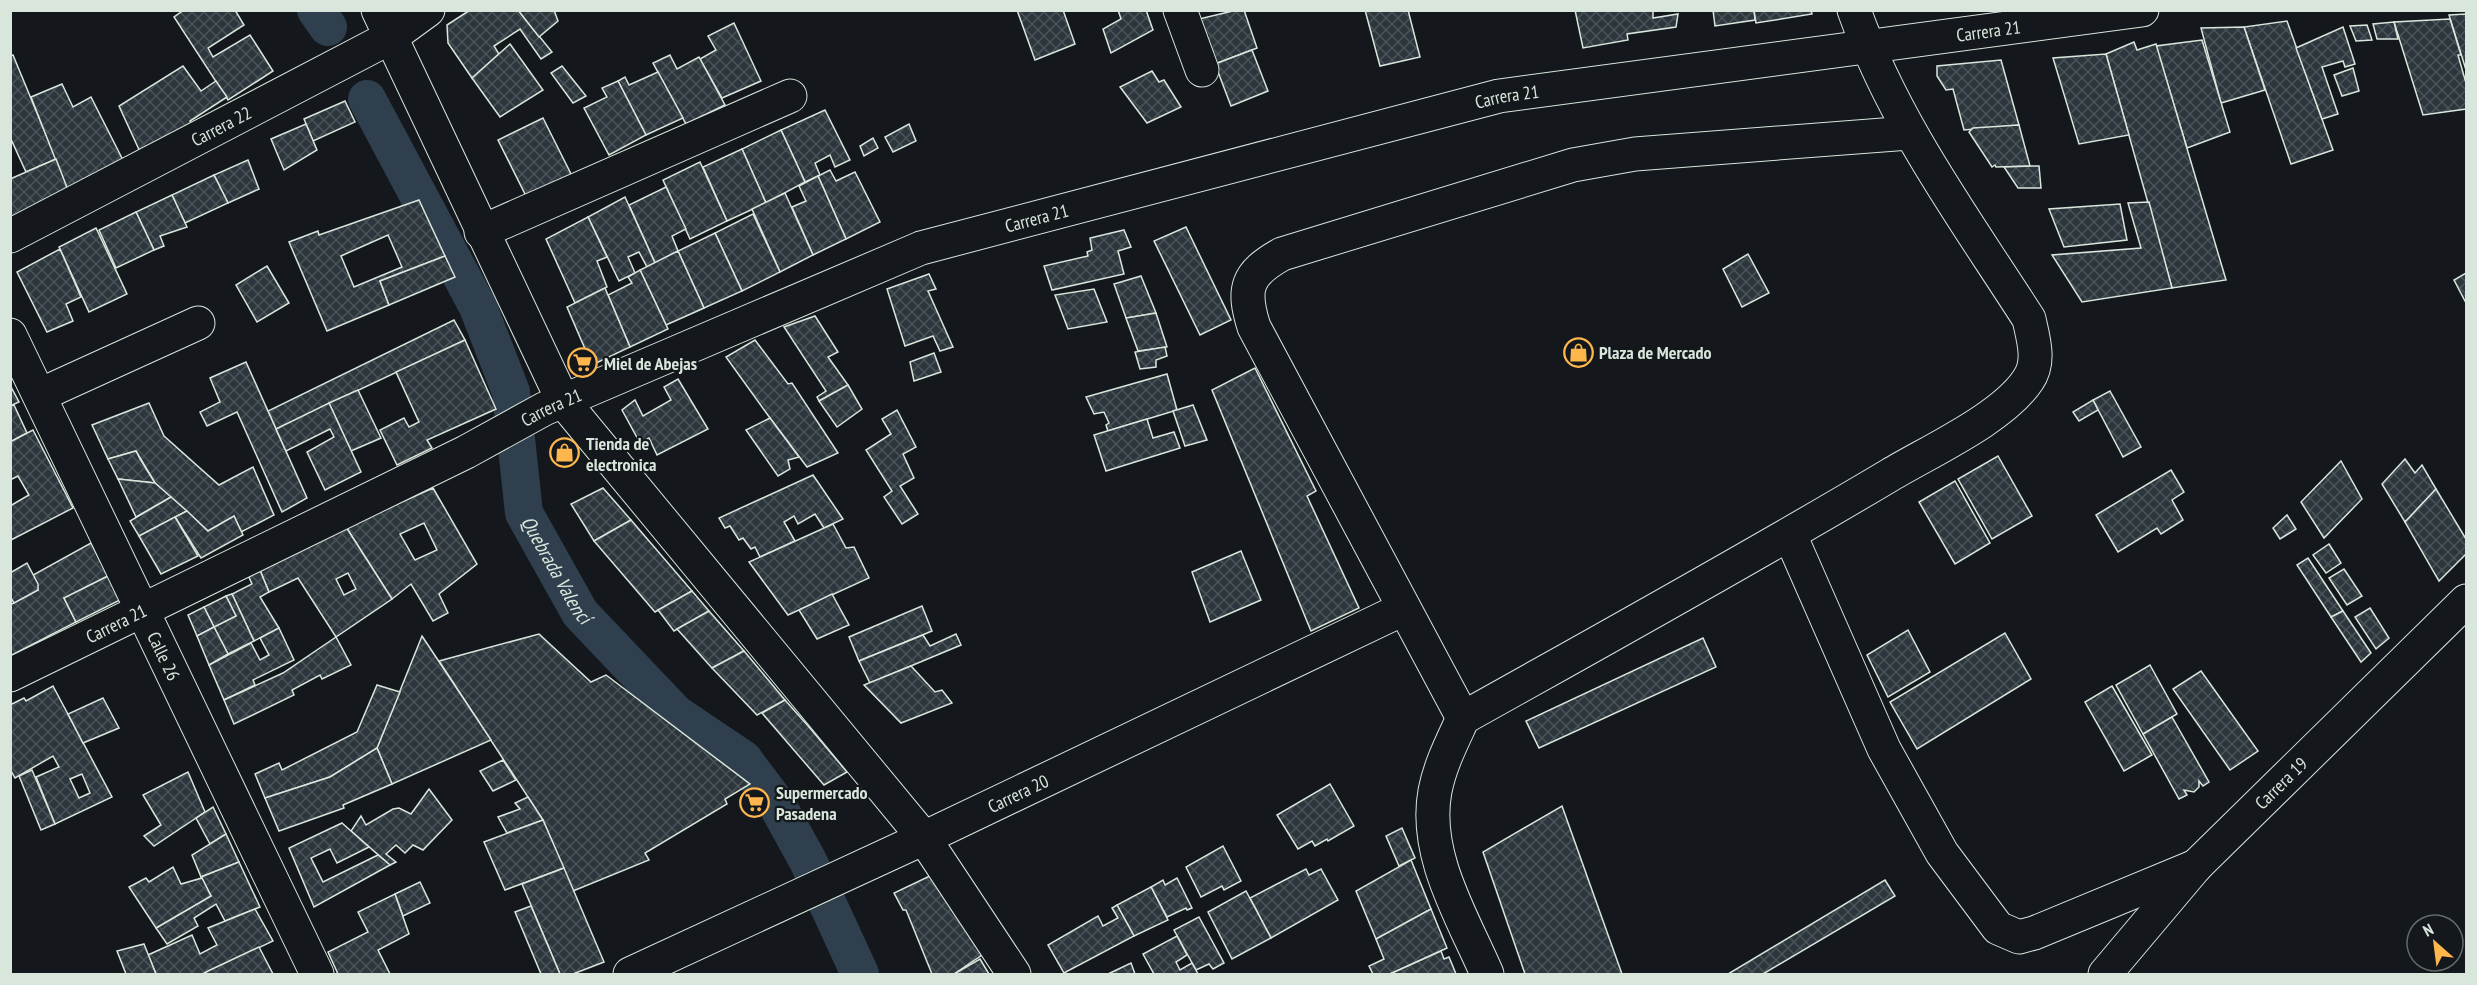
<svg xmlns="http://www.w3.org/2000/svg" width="2477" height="985" font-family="'PT Sans Narrow',sans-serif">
	<defs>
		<pattern id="building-cross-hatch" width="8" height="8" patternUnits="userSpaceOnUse" patternTransform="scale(1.5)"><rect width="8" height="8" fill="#2c363c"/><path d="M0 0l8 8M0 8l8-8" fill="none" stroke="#4a5358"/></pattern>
	</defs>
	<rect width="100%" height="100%" fill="#14181c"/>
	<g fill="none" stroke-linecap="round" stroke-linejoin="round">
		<!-- canal -->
		<g stroke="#2f3f4d" stroke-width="38">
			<polyline points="316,10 328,27"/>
			<path id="s1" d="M367 99 478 307 511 392 524 513 580 613 676 714 743 759 776 803 808 861 860 974"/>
		</g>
	</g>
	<!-- building -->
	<g fill="url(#building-cross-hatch)" stroke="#d8e6dc" stroke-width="1.5" fill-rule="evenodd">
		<polygon points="184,10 235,10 244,25 208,48 213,57 250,35 273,71 228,100 174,17"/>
		<polygon points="470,10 518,10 552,52 541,59 520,29 494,46 499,54 472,78 448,43 447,25"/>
		<polygon points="518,10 554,10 558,21 539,37"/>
		<polygon points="1017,10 1063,10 1075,44 1035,60"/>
		<polygon points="1118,10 1146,10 1153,30 1111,53 1103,29 1121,19"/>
		<polygon points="1237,10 1244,10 1257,48 1215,64 1199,19"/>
		<polygon points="1365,10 1408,10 1420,57 1380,66"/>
		<polygon points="1575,10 1653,10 1653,18 1678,14 1676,27 1627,34 1628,40 1583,48"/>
		<polygon points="1713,10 1754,10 1755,20 1715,26"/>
		<polygon points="1754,10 1811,10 1812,14 1756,23"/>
		<polygon points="2466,14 2466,70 2449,15"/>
		<polygon points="2450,19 2461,55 2458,55 2466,83 2466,109 2423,115 2394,22"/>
		<polygon points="2287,21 2333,150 2291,164 2244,27"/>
		<polygon points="2394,22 2398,39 2377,39 2373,24"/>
		<polygon points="734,23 761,81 722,98 700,59 716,50 708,36"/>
		<polygon points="2367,25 2372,40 2356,41 2350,26"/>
		<polygon points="2244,27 2265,90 2221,103 2201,28"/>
		<polygon points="2343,27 2355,64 2345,67 2343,61 2322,67 2338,114 2322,119 2296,48"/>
		<polygon points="2202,40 2230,132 2187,148 2156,46"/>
		<polygon points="2134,42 2137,50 2156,44 2226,280 2172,288 2106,54"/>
		<polygon points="510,44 543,90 500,117 472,78"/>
		<polygon points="1252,50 1268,91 1231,106 1215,64"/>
		<polygon points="2106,54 2129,135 2079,144 2053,58"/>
		<polygon points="13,55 56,159 26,172 10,137 10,56"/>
		<polygon points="670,55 677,69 699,57 725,105 686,124 653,63"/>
		<polygon points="2001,60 2019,125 1964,130 1953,89 1946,90 1937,76 1937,66"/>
		<polygon points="183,66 201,91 216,81 227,97 190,121 193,125 141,154 119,106"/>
		<polygon points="562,66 586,96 573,103 551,73"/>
		<polygon points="2353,68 2359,91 2342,96 2334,75"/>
		<polygon points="1152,71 1159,82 1164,80 1181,107 1147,123 1120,87"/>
		<polygon points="658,72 683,118 646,135 618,81 625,77 629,85"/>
		<polygon points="618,81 646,135 609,155 584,108 607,97 602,88"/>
		<polygon points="62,84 73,107 91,97 129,172 69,194 31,97"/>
		<polygon points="345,101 355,122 313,141 304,119"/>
		<polygon points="825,110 850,160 835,167 830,155 815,163 820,175 805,182 781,130"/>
		<polygon points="543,118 573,178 528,200 498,140"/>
		<polygon points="306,124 317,150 284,170 271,139"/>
		<polygon points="909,124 916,141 893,152 885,137"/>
		<polygon points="2019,125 2030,166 1996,167 1995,165 1992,167 1969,132 1973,128"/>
		<polygon points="781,130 805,182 766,203 742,149"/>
		<polygon points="873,138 878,148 864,156 860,146"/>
		<polygon points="742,149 766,203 727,221 703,167"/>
		<polygon points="56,159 71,198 10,231 10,179"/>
		<polygon points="248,160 259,189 228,203 214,175"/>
		<polygon points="700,162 727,221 690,239 663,180"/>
		<polygon points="2033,166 2039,166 2041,188 2018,188 2004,167"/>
		<polygon points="830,170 836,181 855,172 880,222 846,239 818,176"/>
		<polygon points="214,175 228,203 185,223 172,195"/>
		<polygon points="818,176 846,239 813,255 792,207 806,201 799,186"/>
		<polygon points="666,187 686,229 672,236 678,251 655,263 629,205"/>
		<polygon points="785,193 813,255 780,272 752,209"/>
		<polygon points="172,195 187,227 160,236 164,246 154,250 136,212"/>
		<polygon points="625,197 655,263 647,267 639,252 628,257 635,273 619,281 588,217"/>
		<path d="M419 200 445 256 380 281 389 305 327 331 289 242 318 231 319 235ZM388 235 402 267 354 287 341 256Z"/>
		<polygon points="2149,202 2172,288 2082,302 2052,255 2141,248 2128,203"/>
		<polygon points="2120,204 2127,240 2064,247 2049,209"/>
		<polygon points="136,212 154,250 116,268 99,230"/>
		<polygon points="753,214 780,272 742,291 715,233"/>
		<polygon points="588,217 607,257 597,261 607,287 575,303 546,239"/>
		<polygon points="1186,227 1231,320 1200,335 1154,241"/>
		<polygon points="96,228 127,294 89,312 59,247"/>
		<polygon points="1124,230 1131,247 1118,251 1124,274 1052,290 1044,266 1088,256 1087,252 1092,250 1090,238"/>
		<polygon points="715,233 742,291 704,308 678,251"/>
		<polygon points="60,249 81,297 66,304 73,321 47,332 17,272"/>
		<polygon points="678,251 704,308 666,325 640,270"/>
		<polygon points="1748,254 1769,293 1742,307 1723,269"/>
		<polygon points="445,256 455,277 389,305 380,281"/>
		<polygon points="267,266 289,303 257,322 236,285"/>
		<polygon points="640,270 668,329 630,347 608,295 632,283 628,277"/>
		<polygon points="2466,273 2466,303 2454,280"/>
		<polygon points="929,274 936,289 928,291 953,347 940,351 933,336 905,346 887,289"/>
		<polygon points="1141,276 1156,313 1126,318 1114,284"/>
		<polygon points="605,288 630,347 592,365 567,307"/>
		<polygon points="1094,289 1107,322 1068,329 1055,295"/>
		<polygon points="1156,313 1167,347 1138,351 1126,318"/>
		<polygon points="815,316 838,352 828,357 848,385 819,401 817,397 826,391 784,327"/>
		<polygon points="454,320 465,340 276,429 268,411"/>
		<polygon points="465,340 496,409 427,440 432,448 397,465 380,430 404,418 409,427 419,422 396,372"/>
		<polygon points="755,340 788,384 792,383 838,453 807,467 770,418 726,357"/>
		<polygon points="1165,347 1167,356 1156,360 1156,367 1140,369 1135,352"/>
		<polygon points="934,353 941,372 914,381 910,362"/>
		<polygon points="246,362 307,498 282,512 237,412 207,426 200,412 220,402 210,378"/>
		<polygon points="1255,368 1316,491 1307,496 1359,608 1311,631 1212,390"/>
		<polygon points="1167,374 1177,410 1108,431 1106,425 1109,423 1104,412 1094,414 1086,397"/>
		<polygon points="678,379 708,429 657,455 649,438 640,443 622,410 635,400 643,416 671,400 664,387"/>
		<polygon points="10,385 19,402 10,406"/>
		<polygon points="848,385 862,409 837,427 819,401"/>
		<polygon points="358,390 381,438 351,451 329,403"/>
		<polygon points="2110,391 2141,447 2123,457 2093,400"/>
		<polygon points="2093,400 2098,410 2079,421 2073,412"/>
		<polygon points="149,403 164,436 219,485 253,467 274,515 241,532 234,516 208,531 155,483 136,451 108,459 92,425"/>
		<polygon points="329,403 361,472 325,490 307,452 334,437 330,429 286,451 276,429"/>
		<polygon points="14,405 27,433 10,442 10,406"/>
		<polygon points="1193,405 1207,440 1185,446 1173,411"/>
		<polygon points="897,410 916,447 903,454 914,478 900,486 918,514 902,524 884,497 892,491 866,450 891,434 882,419"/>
		<polygon points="770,418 799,457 788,460 790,469 778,476 746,430"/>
		<polygon points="1147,419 1153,438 1174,432 1180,448 1106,471 1094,435"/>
		<polygon points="33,430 73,508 11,540 10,506 29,495 18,476 10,480 10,442"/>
		<polygon points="136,451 140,459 155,483 118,479 108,459"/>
		<polygon points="1998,456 2032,516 1992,539 1958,479"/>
		<polygon points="2405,459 2415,473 2422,465 2436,489 2405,522 2382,484"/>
		<polygon points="2341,461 2362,499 2324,538 2301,502"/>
		<polygon points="2171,470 2184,492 2172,500 2183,520 2161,534 2157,528 2118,552 2096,515"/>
		<polygon points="813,475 843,519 824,528 815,514 798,524 794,516 784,522 795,541 760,557 755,547 751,549 743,538 739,540 730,526 725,528 719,518"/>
		<polygon points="118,479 155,483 171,497 136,517"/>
		<polygon points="1955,481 1990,543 1955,564 1919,502"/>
		<path d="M433 488 477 564 439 594 448 613 433 621 411 584 392 599 346 527ZM424 523 437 550 415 560 400 534Z"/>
		<polygon points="603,488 631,520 594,541 571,504"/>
		<polygon points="2436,489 2466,539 2466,554 2439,581 2405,522"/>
		<polygon points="171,497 187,511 139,536 130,521"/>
		<polygon points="187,511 208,531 234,516 243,535 201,558 175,517"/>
		<polygon points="2287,515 2296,529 2280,539 2273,528"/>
		<polygon points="175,517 198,556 161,574 139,536"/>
		<polygon points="631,520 692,591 655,612 594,541"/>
		<polygon points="833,524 846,548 854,547 869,578 788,615 749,562"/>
		<path d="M346 527 392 599 336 637 298 578 269 592 259 568ZM348 573 356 589 344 595 336 579Z"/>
		<polygon points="91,543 108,576 64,598 76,622 10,656 10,605 38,590 33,575"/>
		<polygon points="2329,544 2341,563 2326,573 2313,555"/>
		<polygon points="1241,551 1261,600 1210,622 1192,572"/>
		<polygon points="2308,558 2343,611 2331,617 2297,565"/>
		<polygon points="27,563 38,584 38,590 14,603 10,596 10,573"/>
		<polygon points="259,568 269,592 260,597 279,628 254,641 232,594 252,584 247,573"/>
		<polygon points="2344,569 2362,596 2347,605 2329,578"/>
		<polygon points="108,576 120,600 76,622 64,598"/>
		<polygon points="692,591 709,611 674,631 658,610"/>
		<polygon points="232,594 254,641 228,654 214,627 236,616 226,596"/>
		<polygon points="832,594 849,625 817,639 799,610"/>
		<polygon points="226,596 236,616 214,627 204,607"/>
		<polygon points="922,606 932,631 859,661 849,637"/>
		<polygon points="204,607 214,627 197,636 188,615"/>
		<polygon points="2370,608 2389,638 2376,649 2355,617"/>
		<polygon points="709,611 744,651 712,668 677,629"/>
		<polygon points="2343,611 2371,653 2361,662 2331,617"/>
		<polygon points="214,627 228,654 209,665 197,636"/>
		<polygon points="279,628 294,660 253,680 255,685 224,700 209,665 251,643 260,660 269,655 260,638"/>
		<polygon points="1908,630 1930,672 1888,697 1867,655"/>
		<polygon points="2005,633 2031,679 1917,749 1890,702"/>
		<polygon points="539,634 591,682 606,675 750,784 725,799 727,804 645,853 649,860 573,891 543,820 439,661"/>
		<polygon points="956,634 961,645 870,683 859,661 923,635 930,646"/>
		<polygon points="422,636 491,740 392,784 377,748"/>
		<polygon points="336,637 351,665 322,679 320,675 292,690 294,695 234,724 224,700 283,673"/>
		<polygon points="1703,638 1716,667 1539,748 1526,721"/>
		<polygon points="744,651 785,700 757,715 712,668"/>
		<polygon points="2150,665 2177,714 2143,734 2116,685"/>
		<polygon points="911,666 935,692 942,690 952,703 901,723 864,685"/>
		<polygon points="2201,671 2258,751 2230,770 2173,689"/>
		<polygon points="377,685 400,692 377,748 330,777 265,798 255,774 279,763 282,770 357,732"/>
		<path d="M53 686 112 797 55 824 36 777 59 767 53 756 15 778 10 769V705L24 698 26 701ZM82 774 90 793 79 798 70 779Z"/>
		<polygon points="2112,686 2152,755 2124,771 2085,702"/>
		<polygon points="103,698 119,728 83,743 68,714"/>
		<polygon points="785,700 809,727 847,772 824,785 762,713"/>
		<polygon points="2172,717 2209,782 2203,786 2199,781 2199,787 2194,792 2184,790 2187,795 2179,799 2143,734"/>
		<polygon points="377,748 392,784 343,805 344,808 279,831 265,798 330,777"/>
		<polygon points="503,760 516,780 493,791 480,771"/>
		<polygon points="32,770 55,824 41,830 19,776"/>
		<polygon points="188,772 205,812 154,846 144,836 161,825 143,795"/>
		<polygon points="1330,784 1354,826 1328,841 1327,839 1315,846 1312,841 1298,849 1277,815"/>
		<polygon points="429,789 452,820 423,850 413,845 405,853 396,845 386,854 396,862 390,865 351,831 361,816 366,825 393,809 399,808 411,814"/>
		<polygon points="528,797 543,820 507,833 498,817 520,809 515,803"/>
		<polygon points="1562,806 1622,974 1525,974 1483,852"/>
		<polygon points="213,807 226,834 210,844 196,818"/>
		<polygon points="543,820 564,868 505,890 484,842"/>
		<polygon points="342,823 369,847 337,863 330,849 311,858 323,882 378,855 390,865 314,907 289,848"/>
		<polygon points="1402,828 1415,858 1399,866 1386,836"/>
		<polygon points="226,834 239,862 201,877 192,855"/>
		<polygon points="1223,846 1241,881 1224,890 1222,886 1201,897 1186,867"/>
		<polygon points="1411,860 1431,909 1376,939 1356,891"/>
		<polygon points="239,862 260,907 225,921 216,904 194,918 198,926 167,944 156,928 211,896 201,877"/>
		<polygon points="173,867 181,884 202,878 211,896 156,928 129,887 146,878 149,882"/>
		<polygon points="564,868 604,962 573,974 560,974 522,884"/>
		<polygon points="1306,869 1309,875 1321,869 1338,900 1271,938 1250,898"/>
		<polygon points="934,874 982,955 954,974 932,974 906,910 903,910 894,893"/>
		<polygon points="1177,878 1192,908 1187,910 1186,908 1167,917 1151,887 1163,880 1165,885"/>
		<polygon points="1885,880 1895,896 1763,974 1728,974"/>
		<polygon points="420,882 430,903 403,916 395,894"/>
		<polygon points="1151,887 1168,920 1134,936 1117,905"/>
		<polygon points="1246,891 1271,938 1232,959 1208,912"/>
		<polygon points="395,894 409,934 378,950 390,974 338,974 328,952 368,932 358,912"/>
		<polygon points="1117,905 1134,936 1064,973 1048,945 1098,916 1103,926 1118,918 1112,908"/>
		<polygon points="531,906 560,974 541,974 515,912"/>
		<polygon points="255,909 273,941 203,974 156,974 148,955 192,935 200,954 217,945 208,928"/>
		<polygon points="1431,909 1447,948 1390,974 1373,974 1369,966 1384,959 1376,939"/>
		<polygon points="1199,917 1224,963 1213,969 1209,964 1196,970 1174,930"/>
		<polygon points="1177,936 1187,955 1176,962 1180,970 1192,963 1198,974 1154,974 1143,954"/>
		<polygon points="144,944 156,974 126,974 117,951"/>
		<polygon points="259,947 273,974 203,974 208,971"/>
		<polygon points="1441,951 1444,959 1449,957 1456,974 1390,974"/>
		<polygon points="980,959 989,974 954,974"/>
		<polygon points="1131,963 1135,974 1108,974"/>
	</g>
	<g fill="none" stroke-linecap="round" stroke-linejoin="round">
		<defs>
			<g id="minor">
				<polyline points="378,10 563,401 924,838 1014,974"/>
				<polyline points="1180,10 1202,70"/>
				<polyline points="481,232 790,96"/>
				<path id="s2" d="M10 236 391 37 428 10"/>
				<path id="s3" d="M10 335 317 974"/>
				<polyline points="40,395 198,323"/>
				<polyline points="1790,535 1884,749 1942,853 1998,928 2019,937 2034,933 2196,866"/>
				<path id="s4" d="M10 675 466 452 544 409 921 248 1499 96 2142 10"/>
				<path d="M1463 718 1254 327C1242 289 1246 274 1282 254L1573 165 1635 154 1909 133"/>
				<path id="s5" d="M630 974 924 838 1403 609"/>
				<path d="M1487 974C1463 918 1423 855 1435 791 1440 765 1452 742 1463 718 1606 638 1749 559 1890 475 1930 451 2003 418 2028 380 2041 362 2033 338 2029 319 1965 219 1894 123 1854 10"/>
				<path id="s6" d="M2105 974 2196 866 2466 601"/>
			</g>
		</defs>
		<!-- minor casing -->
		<use href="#minor" stroke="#d8e6dc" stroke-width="35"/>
		<!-- minor -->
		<use href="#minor" stroke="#14181c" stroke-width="33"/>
	</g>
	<!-- icons -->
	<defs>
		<symbol id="shop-ring" viewBox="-11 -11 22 22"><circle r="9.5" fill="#14181c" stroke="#ffb74d" stroke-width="1.5"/><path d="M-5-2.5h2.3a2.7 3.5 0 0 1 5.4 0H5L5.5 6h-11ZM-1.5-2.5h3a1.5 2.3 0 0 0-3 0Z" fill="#ffb74d"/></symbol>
		<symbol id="supermarket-ring" viewBox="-11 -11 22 22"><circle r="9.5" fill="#14181c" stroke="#ffb74d" stroke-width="1.5"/><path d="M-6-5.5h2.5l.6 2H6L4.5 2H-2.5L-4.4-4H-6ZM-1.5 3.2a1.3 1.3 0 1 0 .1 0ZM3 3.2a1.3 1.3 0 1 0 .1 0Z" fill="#ffb74d"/></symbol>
	</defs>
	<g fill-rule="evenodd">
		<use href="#shop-ring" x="1562" y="336" width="33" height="33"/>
		<use href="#supermarket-ring" x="566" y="346" width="33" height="33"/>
		<use href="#shop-ring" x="548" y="436" width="33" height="33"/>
		<use href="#supermarket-ring" x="738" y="786" width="33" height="33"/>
	</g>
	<g text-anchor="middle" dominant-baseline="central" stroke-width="4.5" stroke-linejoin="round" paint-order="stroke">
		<!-- street labels -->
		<g font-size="18" fill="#d8e6dc" stroke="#14181c">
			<text stroke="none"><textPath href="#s4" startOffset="2098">Carrera 21</textPath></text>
			<text stroke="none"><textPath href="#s4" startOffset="1612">Carrera 21</textPath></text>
			<text stroke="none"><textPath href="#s2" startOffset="238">Carrera 22</textPath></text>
			<text stroke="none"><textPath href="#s4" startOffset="1126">Carrera 21</textPath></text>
			<text stroke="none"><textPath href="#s4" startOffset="604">Carrera 21</textPath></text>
			<text stroke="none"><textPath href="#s4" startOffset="118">Carrera 21</textPath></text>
			<text stroke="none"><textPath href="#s3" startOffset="356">Calle 26</textPath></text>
			<text stroke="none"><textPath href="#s6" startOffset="260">Carrera 19</textPath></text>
			<text stroke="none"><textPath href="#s5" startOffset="428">Carrera 20</textPath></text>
		</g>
		<!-- poi labels -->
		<g font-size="18" font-weight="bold" fill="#d8e6dc" stroke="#14181c" text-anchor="start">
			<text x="1599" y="352">Plaza de Mercado</text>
			<text x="604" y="363">Miel de Abejas</text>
			<text x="586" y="443">Tienda de<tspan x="586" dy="21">electronica</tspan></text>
			<text x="776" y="792">Supermercado<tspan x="776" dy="21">Pasadena</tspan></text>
		</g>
		<!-- water labels -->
		<g font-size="20" font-style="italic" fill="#d8e6dc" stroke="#14181c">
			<text stroke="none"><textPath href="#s1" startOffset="514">Quebrada Valencí</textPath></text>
		</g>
	</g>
	<!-- border -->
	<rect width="2477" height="985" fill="none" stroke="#d8e6dc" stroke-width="24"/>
	<!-- north arrow -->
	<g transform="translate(2435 943) rotate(332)"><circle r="28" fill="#14181c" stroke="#626a69" stroke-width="1.5"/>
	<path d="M0-4.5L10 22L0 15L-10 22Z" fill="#ffb74d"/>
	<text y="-9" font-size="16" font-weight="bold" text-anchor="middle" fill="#d8e6dc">N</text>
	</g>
</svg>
